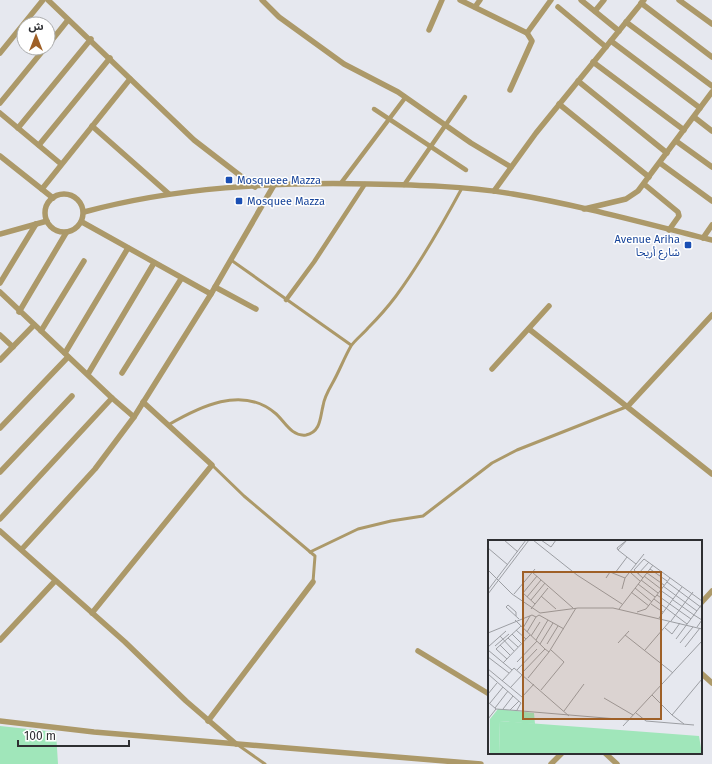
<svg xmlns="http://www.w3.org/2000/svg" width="712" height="764" font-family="'Fira Sans','Noto Sans Arabic',sans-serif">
	<rect width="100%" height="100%" fill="#e6e8ef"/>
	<!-- green -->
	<polygon fill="#a0e6ba" points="0,726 56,732 58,764 0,764"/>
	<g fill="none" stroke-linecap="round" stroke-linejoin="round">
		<!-- service -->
		<g stroke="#ac9969" stroke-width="3">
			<polyline points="231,260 351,345"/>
			<path d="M168 425C199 407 242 385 275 413 284 420 291 437 306 435 321 432 320 417 323 406 324 398 328 391 332 384 339 372 344 358 351 346 355 340 363 334 368 328 378 318 387 308 396 296 421 262 442 225 462 188"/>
			<polyline points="212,465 244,496 315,556 313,582"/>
			<polyline points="310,552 358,529 391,521 423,516 492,463 517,450 626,407"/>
			<polyline points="238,745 265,764"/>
		</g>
		<!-- pedestrian -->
		<g stroke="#ac9969" stroke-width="4.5">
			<polyline points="374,109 466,170"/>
			<polyline points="341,183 405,98"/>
			<polyline points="404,185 465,97"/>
			<polyline points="286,300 314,262 365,184"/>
		</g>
		<!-- minor -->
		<g stroke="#ac9969" stroke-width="5.5">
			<polyline points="48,0 194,140 255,187"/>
			<polyline points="262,0 279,17 344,64 398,92 471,143 511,167"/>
			<polyline points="460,0 527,33 532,41 510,90"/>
			<polyline points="581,0 619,31"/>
			<polyline points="679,0 712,24"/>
			<polyline points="641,3 712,57"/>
			<polyline points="475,7 480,0"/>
			<polyline points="558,7 606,47"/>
			<polyline points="595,11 604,0"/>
			<polyline points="626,22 712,86"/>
			<polyline points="429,30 442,0"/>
			<polyline points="527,33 551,0"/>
			<polyline points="611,41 700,108"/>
			<polyline points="48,45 68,20"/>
			<polyline points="0,53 43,0"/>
			<polyline points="593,62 684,130"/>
			<polyline points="578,81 667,153"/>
			<polyline points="0,103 45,48"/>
			<polyline points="559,104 649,177"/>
			<polyline points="0,113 61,164"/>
			<polyline points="694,117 712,131"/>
			<polyline points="92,126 169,194"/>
			<polyline points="18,128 91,39"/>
			<polyline points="676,141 712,167"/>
			<polyline points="39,145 110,58"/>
			<polyline points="0,156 53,198"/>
			<polyline points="660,163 712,201"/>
			<polyline points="644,184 678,212 679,216 669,230"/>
			<polyline points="42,189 130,79"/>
			<polyline points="494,191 536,133 644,0"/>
			<circle cx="64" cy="213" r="19"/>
			<polyline points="584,209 626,199 638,191 712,92"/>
			<path d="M84 212C176 187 274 182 369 184 417 185 465 186 513 194 579 205 647 224 712 240"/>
			<polyline points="82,222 211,294"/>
			<polyline points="0,234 47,221"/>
			<polyline points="703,238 712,225"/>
			<polyline points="0,283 36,224"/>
			<polyline points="215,287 256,309"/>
			<polyline points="0,292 112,398"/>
			<polyline points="19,312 66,233"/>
			<polyline points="529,329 712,474"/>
			<polyline points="41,331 84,261"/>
			<polyline points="0,335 13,347"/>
			<polyline points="65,353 128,248"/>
			<polyline points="0,360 34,325"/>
			<polyline points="492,369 549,306"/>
			<polyline points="122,373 181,279"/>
			<polyline points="88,374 154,263"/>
			<polyline points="628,406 712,315"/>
			<polyline points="0,428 68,357"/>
			<polyline points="0,472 72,396"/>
			<polyline points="0,519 112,398 134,417"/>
			<polyline points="0,531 125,642 186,701 236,744"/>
			<polyline points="22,549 95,469 134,417 211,294 274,185"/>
			<polyline points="701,603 712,591"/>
			<polyline points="92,613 212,465 143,402"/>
			<polyline points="0,640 55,581"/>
			<polyline points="418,651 489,694"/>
			<polyline points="701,673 712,683"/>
			<polyline points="0,721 94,732 481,764"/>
			<polyline points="208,721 313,582"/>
			<polyline points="605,753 617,764"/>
			<polyline points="551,764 562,753"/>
		</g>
	</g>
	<!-- markers -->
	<g fill="#1a4fb4" stroke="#fff" stroke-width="1.5">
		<rect x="225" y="176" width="8" height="8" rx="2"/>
		<rect x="235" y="197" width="8" height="8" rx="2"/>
		<rect x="684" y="241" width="8" height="8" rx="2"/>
	</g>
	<g text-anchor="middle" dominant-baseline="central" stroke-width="3" stroke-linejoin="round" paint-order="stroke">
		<!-- transit labels -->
		<g font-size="11" fill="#164399" stroke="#fff" text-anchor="start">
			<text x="237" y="180">Mosqueee Mazza</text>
			<text x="247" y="201">Mosquee Mazza</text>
			<text x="680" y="239" text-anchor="end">Avenue Ariha<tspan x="680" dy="13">شارع أريحا</tspan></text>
		</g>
	</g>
	<!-- overview -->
	<g transform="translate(488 540)">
		<rect width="214" height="214" fill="#e6e8ef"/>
		<path d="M10 169 46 173 47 184 12 181 11 214H2V179Z" fill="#a0e6ba"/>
		<path d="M12 181 211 196 214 214H11Z" fill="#a0e6ba"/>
		<path fill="none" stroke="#9c9ea3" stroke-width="1" d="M16 0 30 12M45 0 89 35 134 64M53 0 63 7 68 0M0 8 20 25M130 10 148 24M130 10 129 8 139 0M130 10 139 0M162 29 179 41M0 30 24 54 52 73M44 32 85 68M127 33 139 17M143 33 152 41M159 33 176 45M150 34 161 22M156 36 173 49M118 38 122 32 137 38 134 49M137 38 156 14M155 38 146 30 156 19 214 61M153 40 170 53M179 42 214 68M150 44 167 57M175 46 209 71M147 48 164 62M0 50 38 0M172 50 185 59M143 52 161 66M0 54 41 0M26 54 47 29M169 55 203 79M53 56 68 69M39 57 53 40M166 59 199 84M43 60 57 43M185 60 206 75M47 64 35 53 49 36M163 64 175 72M20 65 18 67 31 79M20 65 28 72V76M43 69 60 48M131 69 165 25M149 72 158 69 182 38M52 73 90 68H125L214 89M44 75 48 77 51 75 76 89M206 75 214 80 209 87M171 78 194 47M27 80 57 109M183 81 205 52M35 88 42 76M177 88 184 94 192 83M28 90 38 99M39 92 48 77M0 93 44 75M24 94 33 103M137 95 185 133M12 96 26 111M43 96 52 82M20 98 30 107M188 99 214 64M48 100 60 80M130 103 141 91M192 103 205 87M52 104 65 83M59 104 70 86M12 105 22 115M7 106 21 94M0 107 18 91M197 107 212 88M0 110 24 130M157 110 182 81M0 117 21 133M19 119 8 109 33 86M29 122 49 101M15 123 42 95M0 129 34 157 46 144M29 130 49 109M34 133 57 109 61 112M0 134 33 163 29 170M40 138 61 112 88 68M14 141 26 128 81 176M22 148 35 134M53 150 76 122 63 110M0 154 9 143M164 155 184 175 214 139M116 158 145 175M0 162 8 169 22 170 31 161M2 163 15 147M7 168 20 151M15 169 25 156M22 170 141 180M76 171 96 144M148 173 158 181 206 185M184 175 196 184M0 179 8 169M135 186 214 101"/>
		<path fill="#9f6027" fill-opacity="0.15" stroke="#9f6027" stroke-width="2" d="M35 32H173V179H35Z"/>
		<rect width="214" height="214" fill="none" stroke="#2e2f32" stroke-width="2"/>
	</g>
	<!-- north arrow -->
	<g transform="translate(36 36)"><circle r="19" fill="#ffffff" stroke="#abacad"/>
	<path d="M0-3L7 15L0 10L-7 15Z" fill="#9f6027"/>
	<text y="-6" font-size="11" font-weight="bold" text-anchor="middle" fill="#2e2f32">ش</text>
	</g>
	<!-- scale -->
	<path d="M18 740v6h111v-6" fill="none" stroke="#2e2f32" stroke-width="2"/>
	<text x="24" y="740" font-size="12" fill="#2e2f32" stroke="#ffffff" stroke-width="3" paint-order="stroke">100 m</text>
</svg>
